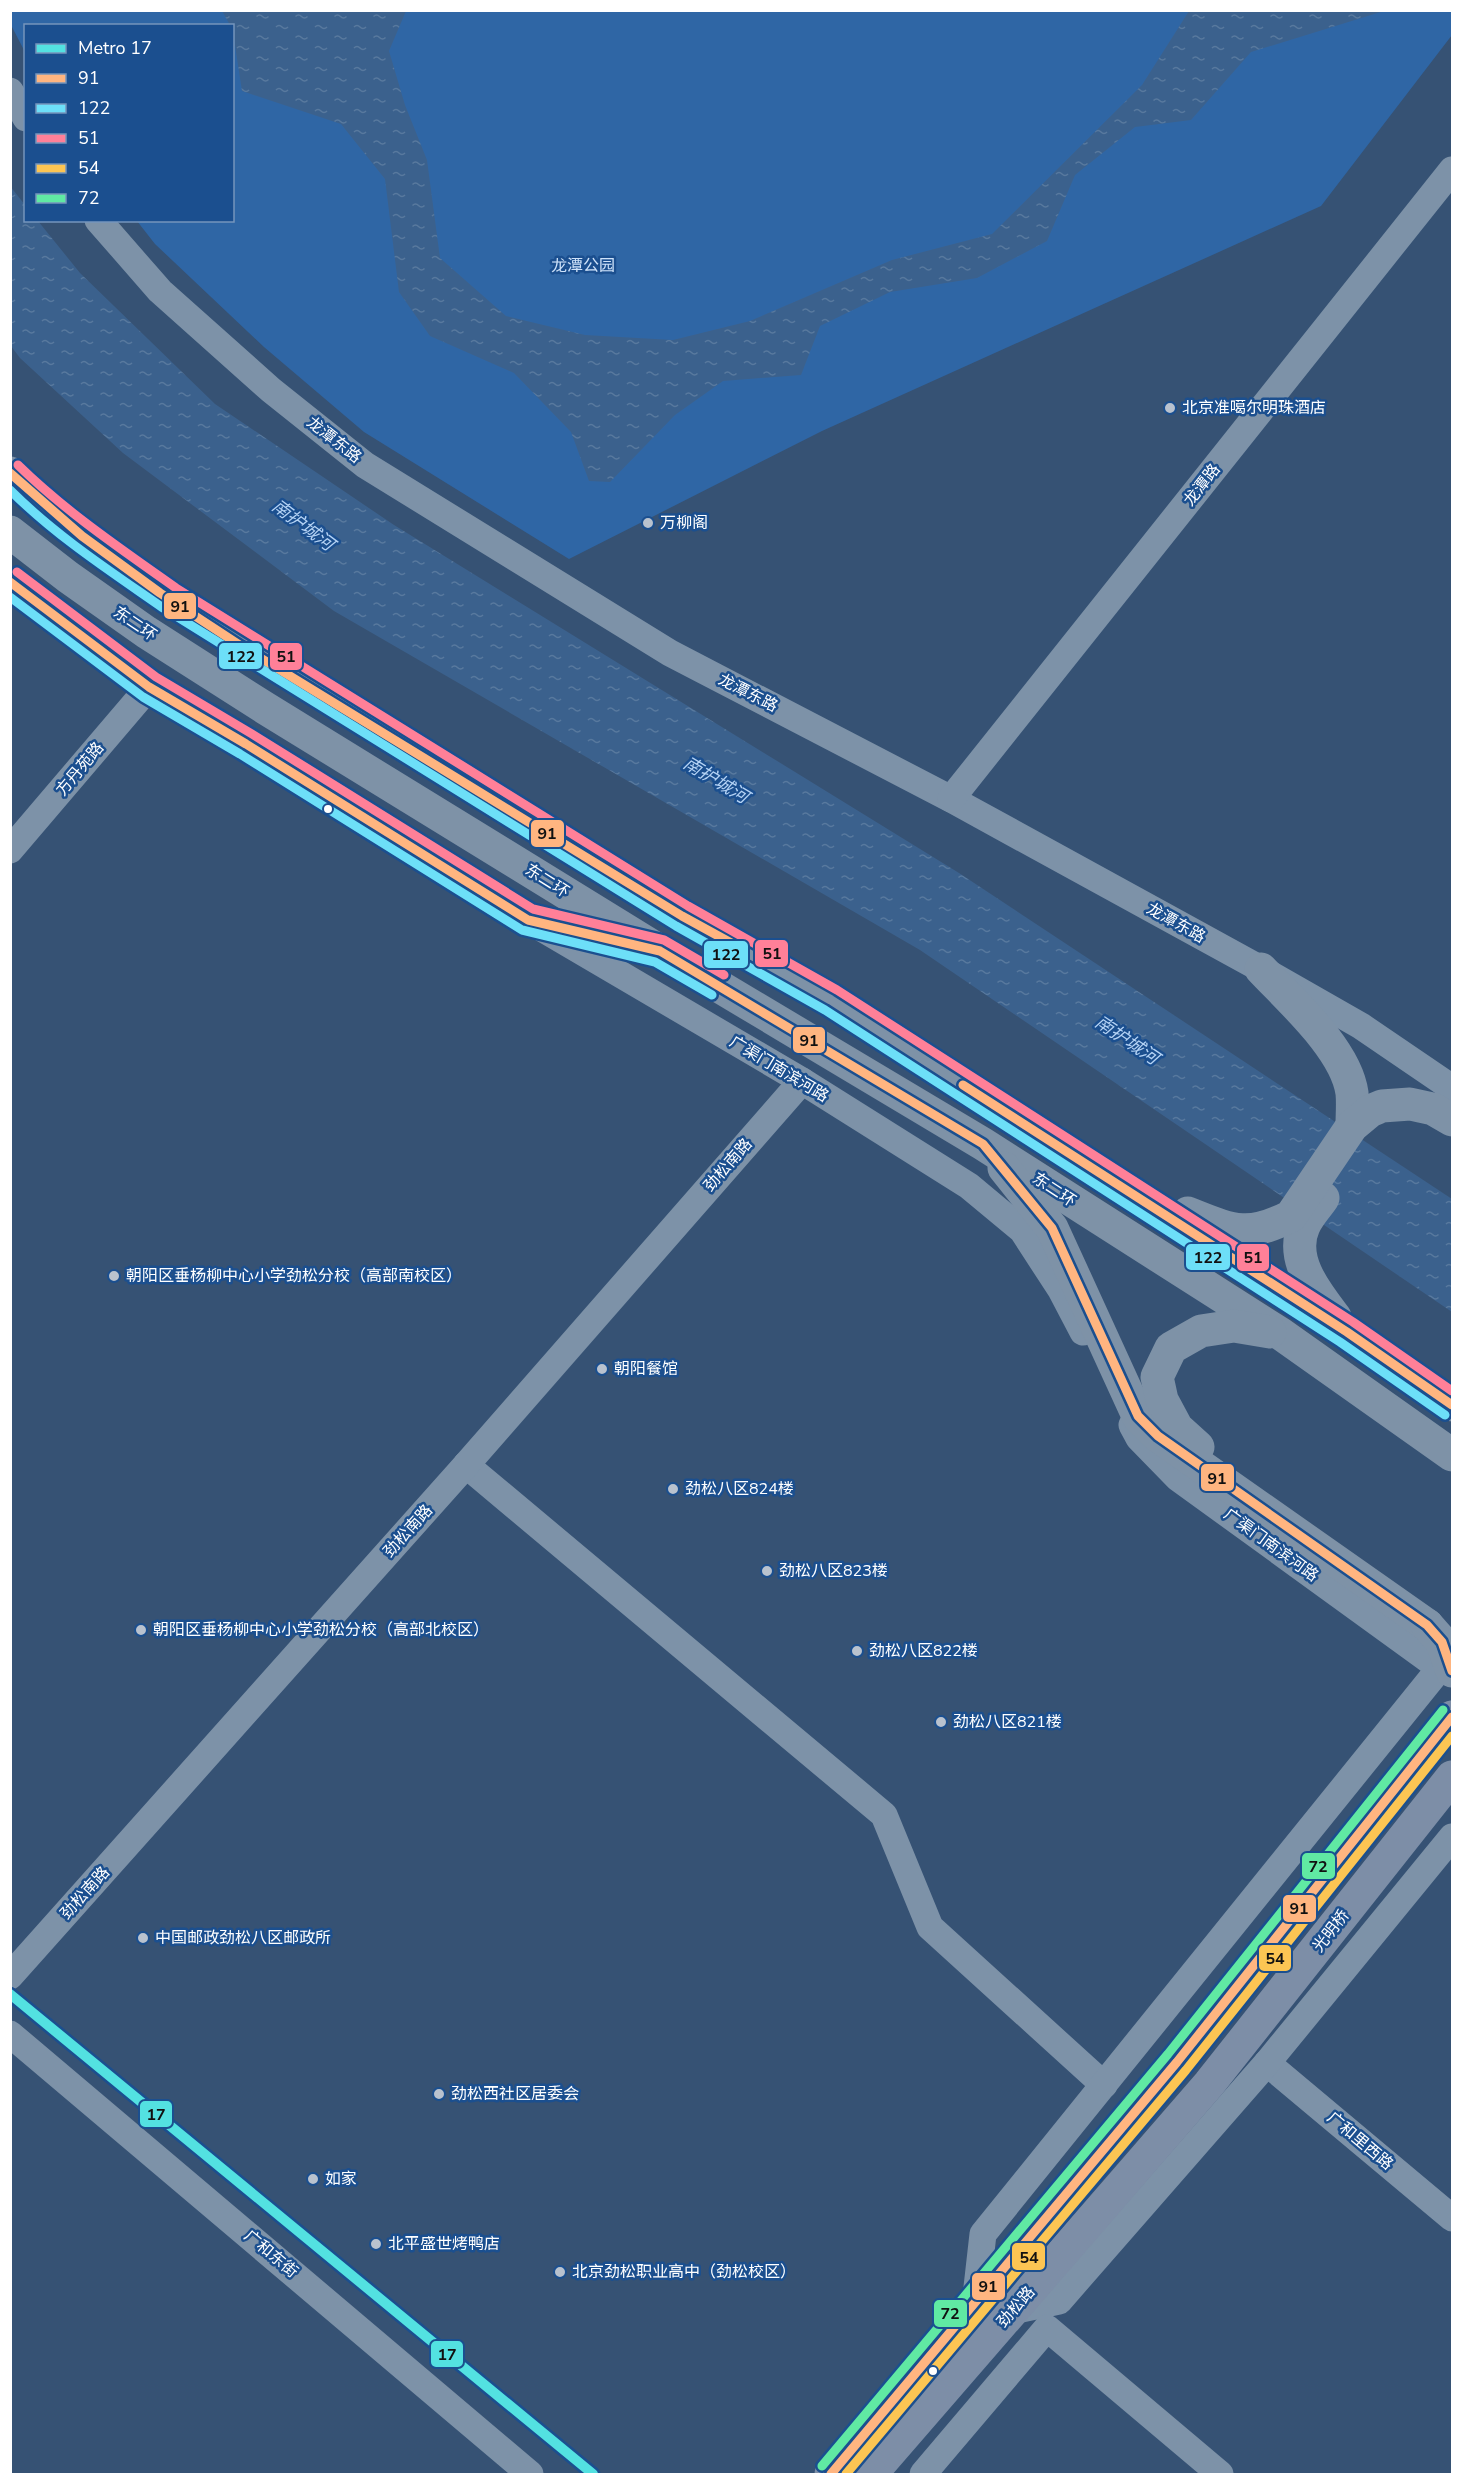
<svg xmlns="http://www.w3.org/2000/svg" width="1463" height="2485" font-family="'Nunito Sans','Noto Sans SC',sans-serif">
	<defs>
		<pattern id="water-ripples" width="26" height="14" patternUnits="userSpaceOnUse" patternTransform="scale(1.5)"><rect width="26" height="14" fill="#3b618d"/><path d="M2 4q2-2 4 0t4 0M15 11q2-2 4 0t4 0" fill="none" stroke="#58799e"/></pattern>
	</defs>
	<rect width="100%" height="100%" fill="#365274"/>
	<!-- park -->
	<polygon fill="#2f66a5" points="1452,10 1452,35 1321,206 822,431 569,559 364,432 264,347 155,244 137,221 232,220 232,26 26,26 25,52 11,25 10,11"/>
	<!-- water -->
	<g fill="url(#water-ripples)">
		<polygon points="222,11 406,11 389,51 405,105 427,160 440,258 506,316 585,335 673,340 750,321 892,260 992,234 1142,85 1189,11 1384,11 1251,52 1191,120 1135,127 1075,175 1047,241 977,278 890,292 820,326 801,375 723,381 675,415 610,482 589,481 571,432 514,373 430,336 399,292 385,179 341,124 242,91 232,26 230,25"/>
		<polygon points="10,186 25,205 26,220 38,221 80,273 215,404 394,525 959,873 1452,1199 1452,1312 920,950 334,611 123,453 20,358 11,346"/>
	</g>
	<g fill="none" stroke-linecap="round" stroke-linejoin="round">
		<!-- minor -->
		<g stroke="#7d92a8" stroke-width="27">
			<polyline points="10,91 26,118"/>
			<polyline points="98,220 160,291 271,390 365,465 670,653 951,799 1261,969 1361,1026 1452,1088"/>
			<polyline points="10,582 149,687 246,744 528,920 802,1081 969,1186 1022,1230 1061,1290 1083,1332"/>
			<polyline points="951,799 1452,170"/>
			<polyline points="10,850 149,687"/>
			<polyline points="466,1465 884,1815 930,1927 1104,2085"/>
			<polyline points="10,1976 466,1465 802,1081"/>
			<polyline points="10,2034 530,2474"/>
			<polyline points="1267,2063 1452,2218"/>
			<polyline points="975,2305 983,2234 1440,1668 1178,1478 1139,1438 1132,1425"/>
			<polyline points="1012,2311 1059,2301 1267,2063 1452,1837"/>
			<polyline points="923,2474 1047,2328 1220,2474"/>
		</g>
		<!-- major -->
		<g stroke="#7d8ea7" stroke-width="33">
			<polyline points="831,2474 1177,2062 1452,1717"/>
			<polyline points="871,2474 1209,2084 1452,1777"/>
		</g>
		<!-- highway -->
		<g stroke="#7e92a7" stroke-width="33">
			<polyline points="10,473 38,501 93,544 169,598 287,673 682,916 831,1000 1347,1332 1452,1405"/>
			<polyline points="10,532 68,577 146,632 265,708 660,951 983,1144 1281,1334 1452,1455"/>
			<polyline points="528,920 634,945"/>
			<path d="M1261 969C1290 1000 1346 1049 1352 1093 1353 1103 1352 1115 1352 1126"/>
			<polyline points="1004,1168 1052,1228 1138,1416 1158,1436 1427,1625"/>
			<path d="M1323 1198C1317 1207 1308 1216 1304 1226 1289 1259 1316 1292 1335 1317"/>
			<path d="M1188 1213C1231 1230 1247 1239 1291 1216L1352 1126 1370 1111 1382 1106 1410 1104 1433 1109 1452 1120"/>
			<polyline points="1198,1447 1177,1428 1162,1400 1157,1377 1171,1348 1201,1331 1234,1326 1270,1332"/>
		</g>
		<!-- highway-bridge -->
		<polyline stroke="#7e92a7" stroke-width="33" points="1427,1625 1442,1642 1452,1671"/>
		<defs>
			<g id="bus-1">
				<polyline points="10,473 82,536 160,593 241,646 682,916 733,944"/>
				<polyline points="10,582 149,687 246,744 528,920 660,951 983,1144 1052,1228 1138,1416 1158,1436 1427,1625 1442,1642 1452,1671"/>
				<polyline points="963,1085 1347,1332 1452,1405"/>
				<polyline points="831,2474 1177,2062 1452,1717"/>
			</g>
			<g id="bus-2">
				<path d="M10 490C56 536 110 571 163 608L676 926 825 1010 1340 1342 1445 1415"/>
				<polyline points="10,597 143,697 240,754 522,930 655,962 712,995"/>
			</g>
			<g id="bus-3">
				<path d="M18 465C66 512 121 549 176 588L688 906 837 990 1353 1322 1452 1391"/>
				<polyline points="17,572 156,677 252,734 533,909 664,940 724,975"/>
			</g>
			<polyline id="bus-4" points="846,2474 1186,2070 1452,1736"/>
			<polyline id="bus-5" points="822,2466 1168,2054 1443,1710"/>
		</defs>
		<!-- bus-1 casing -->
		<use href="#bus-1" stroke="#1b4f8f" stroke-width="14"/>
		<!-- bus-2 casing -->
		<use href="#bus-2" stroke="#1b4f8f" stroke-width="14"/>
		<!-- bus-3 casing -->
		<use href="#bus-3" stroke="#1b4f8f" stroke-width="14"/>
		<!-- bus-4 casing -->
		<use href="#bus-4" stroke="#1b4f8f" stroke-width="14"/>
		<!-- bus-5 casing -->
		<use href="#bus-5" stroke="#1b4f8f" stroke-width="14"/>
		<!-- bus-1 -->
		<use href="#bus-1" stroke="#ffb580" stroke-width="9"/>
		<!-- bus-2 -->
		<use href="#bus-2" stroke="#6ddff8" stroke-width="9"/>
		<!-- bus-3 -->
		<use href="#bus-3" stroke="#ff8098" stroke-width="9"/>
		<!-- bus-4 -->
		<use href="#bus-4" stroke="#fcc553" stroke-width="9"/>
		<!-- bus-5 -->
		<use href="#bus-5" stroke="#60e9a3" stroke-width="9"/>
		<defs>
			<polyline id="metro-1" points="10,1994 593,2474"/>
		</defs>
		<!-- metro-1 casing -->
		<use href="#metro-1" stroke="#1b4f8f" stroke-width="15"/>
		<!-- metro-1 -->
		<use href="#metro-1" stroke="#53e1e1" stroke-width="10"/>
	</g>
	<!-- markers -->
	<g fill="#b9c2ce" stroke="#1b4f8f" stroke-width="2">
		<circle cx="1170" cy="408" r="6"/>
		<circle cx="648" cy="523" r="6"/>
		<circle cx="114" cy="1276" r="6"/>
		<circle cx="602" cy="1369" r="6"/>
		<circle cx="673" cy="1489" r="6"/>
		<circle cx="767" cy="1571" r="6"/>
		<circle cx="141" cy="1630" r="6"/>
		<circle cx="857" cy="1651" r="6"/>
		<circle cx="941" cy="1722" r="6"/>
		<circle cx="143" cy="1938" r="6"/>
		<circle cx="439" cy="2094" r="6"/>
		<circle cx="313" cy="2179" r="6"/>
		<circle cx="376" cy="2244" r="6"/>
		<circle cx="560" cy="2272" r="6"/>
	</g>
	<g fill="#fff" stroke="#1b4f8f" stroke-width="2">
		<circle cx="328" cy="809" r="5"/>
		<circle cx="933" cy="2371" r="5"/>
	</g>
	<g text-anchor="middle" dominant-baseline="central" stroke-width="5" stroke-linejoin="round" paint-order="stroke">
		<!-- park labels -->
		<g font-size="16" fill="#cfe3fa" stroke="#1b4f8f">
			<text x="583" y="266">龙潭公园</text>
		</g>
		<!-- poi labels -->
		<g font-size="16" fill="#fff" stroke="#1b4f8f" text-anchor="start">
			<text x="1182" y="408">北京准噶尔明珠酒店</text>
			<text x="660" y="523">万柳阁</text>
			<text x="126" y="1276">朝阳区垂杨柳中心小学劲松分校（高部南校区）</text>
			<text x="614" y="1369">朝阳餐馆</text>
			<text x="685" y="1489">劲松八区824楼</text>
			<text x="779" y="1571">劲松八区823楼</text>
			<text x="153" y="1630">朝阳区垂杨柳中心小学劲松分校（高部北校区）</text>
			<text x="869" y="1651">劲松八区822楼</text>
			<text x="953" y="1722">劲松八区821楼</text>
			<text x="155" y="1938">中国邮政劲松八区邮政所</text>
			<text x="451" y="2094">劲松西社区居委会</text>
			<text x="325" y="2179">如家</text>
			<text x="388" y="2244">北平盛世烤鸭店</text>
			<text x="572" y="2272">北京劲松职业高中（劲松校区）</text>
		</g>
		<!-- street labels -->
		<g font-size="16" fill="#fff" stroke="#1b4f8f">
			<text transform="translate(334 440) rotate(38)">龙潭东路</text>
			<text transform="translate(1202 485) rotate(-52)">龙潭路</text>
			<text transform="translate(135 624) rotate(34)">东二环</text>
			<text transform="translate(748 693) rotate(27)">龙潭东路</text>
			<text transform="translate(80 769) rotate(-50)">方丹苑路</text>
			<text transform="translate(547 881) rotate(32)">东二环</text>
			<text transform="translate(1176 923) rotate(29)">龙潭东路</text>
			<text transform="translate(779 1069) rotate(31)">广渠门南滨河路</text>
			<text transform="translate(728 1165) rotate(-49)">劲松南路</text>
			<text transform="translate(1054 1190) rotate(33)">东二环</text>
			<text transform="translate(408 1531) rotate(-48)">劲松南路</text>
			<text transform="translate(1271 1545) rotate(36)">广渠门南滨河路</text>
			<text transform="translate(85 1893) rotate(-48)">劲松南路</text>
			<text transform="translate(1331 1931) rotate(-52)">光明桥</text>
			<text transform="translate(1360 2141) rotate(40)">广和里西路</text>
			<text transform="translate(271 2254) rotate(40)">广和东街</text>
			<text transform="translate(1016 2307) rotate(-49)">劲松路</text>
		</g>
		<!-- water labels -->
		<g font-size="18" font-style="italic" fill="#b5d3f5" stroke="#1b4f8f">
			<text transform="translate(303 525) rotate(37)">南护城河</text>
			<text transform="translate(716 780) rotate(31)">南护城河</text>
			<text transform="translate(1127 1040) rotate(34)">南护城河</text>
		</g>
	</g>
	<g stroke="#1b4f8f" stroke-width="2">
		<rect x="163" y="592" width="34" height="28" rx="6" fill="#ffb580"/>
		<rect x="218" y="642" width="45" height="28" rx="6" fill="#6ddff8"/>
		<rect x="269" y="642" width="34" height="29" rx="6" fill="#ff8098"/>
		<rect x="530" y="819" width="35" height="29" rx="6" fill="#ffb580"/>
		<rect x="754" y="939" width="35" height="29" rx="6" fill="#ff8098"/>
		<rect x="703" y="940" width="46" height="29" rx="6" fill="#6ddff8"/>
		<rect x="792" y="1026" width="34" height="28" rx="6" fill="#ffb580"/>
		<rect x="1185" y="1243" width="46" height="28" rx="6" fill="#6ddff8"/>
		<rect x="1236" y="1243" width="34" height="29" rx="6" fill="#ff8098"/>
		<rect x="1200" y="1463" width="35" height="29" rx="6" fill="#ffb580"/>
		<rect x="1301" y="1852" width="35" height="28" rx="6" fill="#60e9a3"/>
		<rect x="1282" y="1894" width="35" height="29" rx="6" fill="#ffb580"/>
		<rect x="1258" y="1944" width="34" height="28" rx="6" fill="#fcc553"/>
		<rect x="139" y="2100" width="34" height="28" rx="6" fill="#53e1e1"/>
		<rect x="1011" y="2242" width="35" height="29" rx="6" fill="#fcc553"/>
		<rect x="971" y="2272" width="35" height="29" rx="6" fill="#ffb580"/>
		<rect x="933" y="2299" width="35" height="29" rx="6" fill="#60e9a3"/>
		<rect x="430" y="2340" width="34" height="28" rx="6" fill="#53e1e1"/>
	</g>
	<g font-size="16" text-anchor="middle" font-weight="bold" fill="#111">
		<text x="180" y="612">91</text>
		<text x="241" y="662">122</text>
		<text x="286" y="662">51</text>
		<text x="547" y="839">91</text>
		<text x="772" y="959">51</text>
		<text x="726" y="960">122</text>
		<text x="809" y="1046">91</text>
		<text x="1208" y="1263">122</text>
		<text x="1253" y="1263">51</text>
		<text x="1217" y="1484">91</text>
		<text x="1318" y="1872">72</text>
		<text x="1299" y="1914">91</text>
		<text x="1275" y="1964">54</text>
		<text x="156" y="2120">17</text>
		<text x="1029" y="2263">54</text>
		<text x="988" y="2292">91</text>
		<text x="950" y="2319">72</text>
		<text x="447" y="2360">17</text>
	</g>
	<!-- border -->
	<rect width="1463" height="2485" fill="none" stroke="#ffffff" stroke-width="24"/>
	<!-- legend -->
	<rect x="24" y="24" width="210" height="198" fill="#1b4f8f" stroke="#7695bc" stroke-width="1.5"/>
	<rect x="36" y="44" width="30" height="9" fill="#53e1e1" stroke="#7695bc" stroke-width="1.5"/>
	<text x="78" y="54" font-size="18" fill="#ffffff">Metro 17</text>
	<rect x="36" y="74" width="30" height="9" fill="#ffb580" stroke="#7695bc" stroke-width="1.5"/>
	<text x="78" y="84" font-size="18" fill="#ffffff">91</text>
	<rect x="36" y="104" width="30" height="9" fill="#6ddff8" stroke="#7695bc" stroke-width="1.5"/>
	<text x="78" y="114" font-size="18" fill="#ffffff">122</text>
	<rect x="36" y="134" width="30" height="9" fill="#ff8098" stroke="#7695bc" stroke-width="1.5"/>
	<text x="78" y="144" font-size="18" fill="#ffffff">51</text>
	<rect x="36" y="164" width="30" height="9" fill="#fcc553" stroke="#7695bc" stroke-width="1.5"/>
	<text x="78" y="174" font-size="18" fill="#ffffff">54</text>
	<rect x="36" y="194" width="30" height="9" fill="#60e9a3" stroke="#7695bc" stroke-width="1.5"/>
	<text x="78" y="204" font-size="18" fill="#ffffff">72</text>
</svg>
